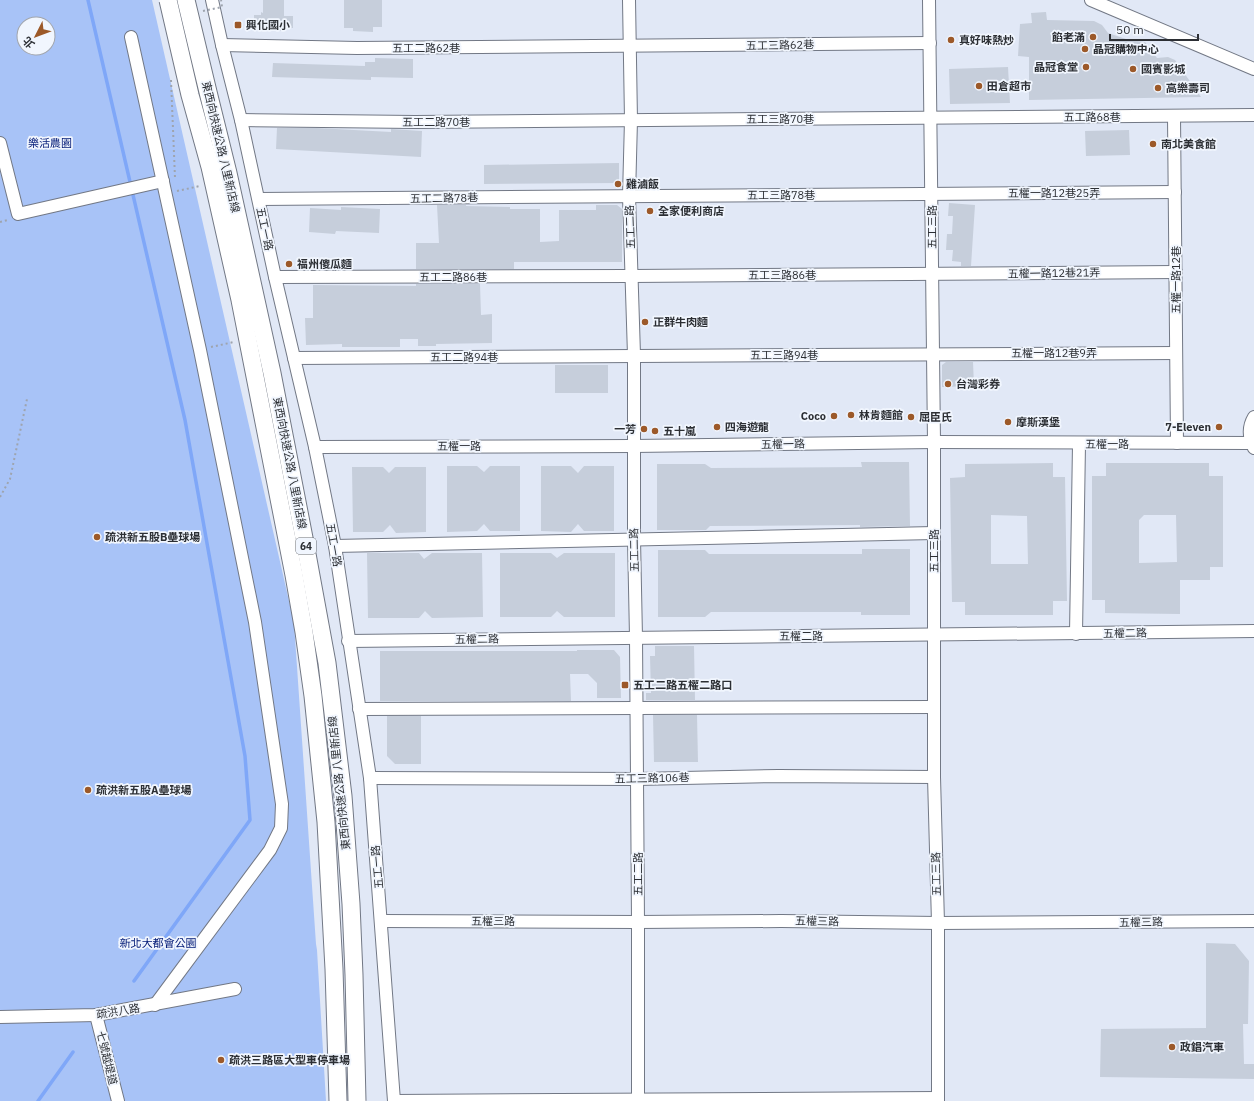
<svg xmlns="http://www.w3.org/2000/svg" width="1254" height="1101" font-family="'IBM Plex Sans','Noto Sans TC',sans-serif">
	<rect width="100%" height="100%" fill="#e1e8f6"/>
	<!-- green -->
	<path fill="#a8c3f7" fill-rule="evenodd" d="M0 0H152L294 623 316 944 317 950 326 1101H0ZM24 24H48V48H24Z"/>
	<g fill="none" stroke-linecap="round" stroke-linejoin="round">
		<!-- stream -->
		<g stroke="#7fa7f8" stroke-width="3.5">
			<polyline points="88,0 185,420 245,756 250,820 134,981"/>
			<polyline points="38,1101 73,1052"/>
		</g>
	</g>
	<!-- building -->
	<g fill="#c6cedb" fill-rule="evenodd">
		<polygon points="263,0 284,0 284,16 293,16 293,28 283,28 283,31 263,31 263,27 254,27 254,15 261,15 261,12 263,13"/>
		<polygon points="344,0 382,0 382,27 373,27 373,32 353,31 353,28 344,28"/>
		<polygon points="1046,12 1047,20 1094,21 1102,25 1108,33 1129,40 1145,42 1157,58 1168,57 1175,60 1201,97 1029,100 1029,57 1018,56 1020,24 1032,23 1031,13"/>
		<polygon points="375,58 413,59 413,78 371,77 371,80 272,77 273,63 365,66 365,62 375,62"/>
		<polygon points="1008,67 1010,103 950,104 949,69"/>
		<polygon points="277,128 317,128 391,132 391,129 422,131 421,157 276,149"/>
		<polygon points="1129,130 1130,155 1086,156 1085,131"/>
		<polygon points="619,163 619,183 484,184 484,165"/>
		<polygon points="949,203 975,205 971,266 961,266 961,262 952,261 953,250 946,250 947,234 952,234 953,216 948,216"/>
		<polygon points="437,205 466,205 466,206 510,207 510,209 540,209 540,242 559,241 559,210 596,210 596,205 617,205 622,209 622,262 514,262 514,269 416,269 416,243 439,243"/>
		<polygon points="341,207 380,209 379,233 336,231 335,234 309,232 310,208 341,210"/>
		<polygon points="416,284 480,284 481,315 492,314 492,343 436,344 436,346 418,346 418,339 400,339 400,347 342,347 342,344 306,345 305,318 313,318 313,285 416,286"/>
		<polygon points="946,362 973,362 974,386 942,387 942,365"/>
		<rect x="555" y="365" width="53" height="28"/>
		<polygon points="861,462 909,462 910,526 860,527 860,525 710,526 706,530 657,530 657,464 705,464 711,468 862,467"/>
		<path d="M1053 463V477H1065L1067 601H1053V615H965V602H952L950 478 965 477V464ZM991 515 1027 516 1028 564H991Z"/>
		<path d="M1106 463H1209V476H1223V567H1210V580H1180V614L1105 613V600H1092V476H1106ZM1144 515H1176L1177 562 1139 563V520Z"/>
		<polygon points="447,466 477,466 484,472 490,466 520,466 520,531 490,531 484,524 477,531 447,532"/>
		<polygon points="541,466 571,466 578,473 584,466 614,466 614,531 584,531 578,524 571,532 541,531"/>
		<polygon points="352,467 383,467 389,473 395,467 426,467 426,532 396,533 390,525 383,532 353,532"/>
		<polygon points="862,549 910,549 910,615 861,615 861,612 711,612 705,617 658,617 658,550 705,550 709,554 862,554"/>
		<polygon points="367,553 419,553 424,559 432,553 482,553 483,617 432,618 425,611 419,618 368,618"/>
		<polygon points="500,553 551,553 557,558 564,553 615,553 615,617 564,617 557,611 551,617 500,617"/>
		<polygon points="655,646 694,646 695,700 646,700 646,693 651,693 650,656 655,656"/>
		<polygon points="577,650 614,650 620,657 621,698 597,698 597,683 588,674 570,674 571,701 380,701 380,651 577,651"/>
		<polygon points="653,715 697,715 698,762 654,762"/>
		<polygon points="387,716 421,716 421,764 395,764 387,756"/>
		<polygon points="1206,943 1235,944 1249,961 1248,1024 1243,1024 1244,1064 1254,1064 1254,1079 1100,1077 1101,1029 1206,1028"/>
	</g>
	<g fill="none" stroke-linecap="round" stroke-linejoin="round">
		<defs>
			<g id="minor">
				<polyline points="212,0 222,45 241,120 275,277 315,447 335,546 370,778 394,1101"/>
				<polyline points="629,0 631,120 629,196 634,355 634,539 636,637 638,922 638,1101"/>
				<polyline points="929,0 934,442 934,777 938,923 938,1101"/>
				<polyline points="1091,0 1254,69"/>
				<polyline points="131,37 200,350 255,622 282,804 281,828 270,850 155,1005"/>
				<polyline points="222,45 357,48 930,43"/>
				<polyline points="1174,116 1177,443"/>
				<polyline points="241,120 415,122 1254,115"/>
				<polyline points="0,143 18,214 163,181"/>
				<polyline points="259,199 1175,192"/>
				<polyline points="275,277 632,276 1176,272"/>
				<polyline points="294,358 1176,353"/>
				<path d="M1254 417C1248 427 1249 438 1254 448"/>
				<polyline points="315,447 634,446 934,442 1251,443"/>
				<polyline points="335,546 934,533"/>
				<polyline points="1076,634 1079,444"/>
				<path d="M348 641C650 636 952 636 1254 631"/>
				<polyline points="359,709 934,707"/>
				<polyline points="370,778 637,779 778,776 934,777"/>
				<polyline points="381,921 638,922 781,921 938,923 1253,921"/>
				<polyline points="96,1015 118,1101"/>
				<polyline points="0,1017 96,1015 235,989"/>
				<polyline points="394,1101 938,1098"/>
			</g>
		</defs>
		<!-- minor casing -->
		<use href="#minor" stroke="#727885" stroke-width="14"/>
		<!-- path -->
		<g stroke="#9ea4ae" stroke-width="2" stroke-dasharray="2 3" stroke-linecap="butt">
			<polyline points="171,80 175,178 174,178"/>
			<polyline points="177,191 200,186"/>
			<polyline points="0,222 8,220"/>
			<polyline points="211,347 234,342"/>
			<polyline points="0,497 10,479 27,399"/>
		</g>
		<!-- minor -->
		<use href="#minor" stroke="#fff" stroke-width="12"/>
		<defs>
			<g id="highway-bridge">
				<polyline points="168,0 190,95 210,167 240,300 294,575 304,632 313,696 326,822 334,969 338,1101"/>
				<polyline points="186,0 208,92 228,173 272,373 305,543 327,663 343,796 351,904 354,975 357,1101"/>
			</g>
		</defs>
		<!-- highway-bridge casing -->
		<use href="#highway-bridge" stroke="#727885" stroke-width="19" stroke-linecap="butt"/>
		<!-- path-bridge -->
		<polyline stroke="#9ea4ae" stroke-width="2" stroke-dasharray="2 3" stroke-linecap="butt" points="203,11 222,7 221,0"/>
		<!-- highway-bridge -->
		<use href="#highway-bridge" stroke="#fff" stroke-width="17"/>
	</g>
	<!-- markers -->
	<g fill="#9c5929" stroke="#f1f6fe" stroke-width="1.5">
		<rect x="234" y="21" width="8" height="8" rx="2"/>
		<circle cx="1093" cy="37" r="4"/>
		<circle cx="951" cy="40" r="4"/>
		<circle cx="1085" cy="49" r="4"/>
		<circle cx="1086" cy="67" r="4"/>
		<circle cx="1133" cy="69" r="4"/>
		<circle cx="979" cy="86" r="4"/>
		<circle cx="1158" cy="88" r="4"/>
		<circle cx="1153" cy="144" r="4"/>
		<circle cx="618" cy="184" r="4"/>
		<circle cx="650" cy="211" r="4"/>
		<circle cx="289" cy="264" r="4"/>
		<circle cx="645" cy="322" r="4"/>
		<circle cx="948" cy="384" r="4"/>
		<circle cx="851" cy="415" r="4"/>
		<circle cx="834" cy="416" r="4"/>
		<circle cx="911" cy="417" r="4"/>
		<circle cx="1008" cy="422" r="4"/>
		<circle cx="717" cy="427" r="4"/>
		<circle cx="1219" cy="427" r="4"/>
		<circle cx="644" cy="429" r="4"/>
		<circle cx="655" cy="431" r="4"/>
		<circle cx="97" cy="537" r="4"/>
		<rect x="621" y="681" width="8" height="8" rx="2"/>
		<circle cx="88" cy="790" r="4"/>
		<circle cx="1172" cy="1047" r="4"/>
		<circle cx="221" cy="1060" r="4"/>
	</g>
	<g text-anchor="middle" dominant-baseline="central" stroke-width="3.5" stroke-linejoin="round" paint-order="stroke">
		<!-- shield labels -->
		<rect fill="#f1f6fe" stroke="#676b71" stroke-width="1" x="296" y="538" width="20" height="16" rx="3"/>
		<g font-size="10" font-weight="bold" fill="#2c2f34">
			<text x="306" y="546">64</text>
		</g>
		<!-- poi labels -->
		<g font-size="11" font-weight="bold" fill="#2c2f34" stroke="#f1f6fe" text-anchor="start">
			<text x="246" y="25">興化國小</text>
			<text x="1085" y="37" text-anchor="end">餡老滿</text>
			<text x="959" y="40">真好味熱炒</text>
			<text x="1093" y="49">晶冠購物中心</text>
			<text x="1078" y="67" text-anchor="end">晶冠食堂</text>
			<text x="1141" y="69">國賓影城</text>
			<text x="987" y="86">田倉超市</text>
			<text x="1166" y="88">高樂壽司</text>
			<text x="1161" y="144">南北美食館</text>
			<text x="626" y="184">雞滷飯</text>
			<text x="658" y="211">全家便利商店</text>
			<text x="297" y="264">福州傻瓜麵</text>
			<text x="653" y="322">正群牛肉麵</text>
			<text x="956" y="384">台灣彩券</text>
			<text x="859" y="415">林肯麵館</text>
			<text x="826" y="416" text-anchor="end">Coco</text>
			<text x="919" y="417">屈臣氏</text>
			<text x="1016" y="422">摩斯漢堡</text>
			<text x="725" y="427">四海遊龍</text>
			<text x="1211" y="427" text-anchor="end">7-Eleven</text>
			<text x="636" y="429" text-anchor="end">一芳</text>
			<text x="663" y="431">五十嵐</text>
			<text x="105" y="537">疏洪新五股B壘球場</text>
			<text x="633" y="685">五工二路五權二路口</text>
			<text x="96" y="790">疏洪新五股A壘球場</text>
			<text x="1180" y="1047">政錩汽車</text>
			<text x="229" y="1060">疏洪三路區大型車停車場</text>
		</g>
		<!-- street labels -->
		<g font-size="11" fill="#2c2f34" stroke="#f1f6fe">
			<text transform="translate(780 45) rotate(-1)">五工三路62巷</text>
			<text x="426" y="48">五工二路62巷</text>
			<text x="1092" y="117">五工路68巷</text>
			<text x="780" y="119">五工三路70巷</text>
			<text x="436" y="122">五工二路70巷</text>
			<text transform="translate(221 147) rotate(77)">東西向快速公路 八里新店線</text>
			<text x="1054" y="193">五權一路12巷25弄</text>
			<text x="781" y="195">五工三路78巷</text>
			<text transform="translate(444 198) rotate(-1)">五工二路78巷</text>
			<text transform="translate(630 227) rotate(-92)">五工二路</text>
			<text transform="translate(932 227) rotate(-90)">五工三路</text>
			<text transform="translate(265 229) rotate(78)">五工一路</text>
			<text transform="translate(1054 273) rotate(-1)">五權一路12巷21弄</text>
			<text x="782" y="275">五工三路86巷</text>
			<text x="453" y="277">五工二路86巷</text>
			<text transform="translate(1176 280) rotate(-90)">五權一路12巷</text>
			<text x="1054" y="353">五權一路12巷9弄</text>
			<text x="784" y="355">五工三路94巷</text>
			<text x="464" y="357">五工二路94巷</text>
			<text transform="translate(783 444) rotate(-1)">五權一路</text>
			<text x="1107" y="444">五權一路</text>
			<text x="459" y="446">五權一路</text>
			<text transform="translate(290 463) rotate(79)">東西向快速公路 八里新店線</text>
			<text transform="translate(334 545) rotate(80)">五工一路</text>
			<text transform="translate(634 550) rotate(-91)">五工二路</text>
			<text transform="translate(934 551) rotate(-90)">五工三路</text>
			<text transform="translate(1125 633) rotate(-1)">五權二路</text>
			<text x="801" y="636">五權二路</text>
			<text transform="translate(477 639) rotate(-1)">五權二路</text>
			<text transform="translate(652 778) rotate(-1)">五工三路106巷</text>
			<text transform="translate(339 783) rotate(-96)">東西向快速公路 八里新店線</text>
			<text transform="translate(377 867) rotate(-95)">五工一路</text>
			<text transform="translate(638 874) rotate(-90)">五工二路</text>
			<text transform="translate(936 874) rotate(-91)">五工三路</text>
			<text x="493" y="921">五權三路</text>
			<text transform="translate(817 921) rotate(1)">五權三路</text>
			<text transform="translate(1141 922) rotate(-1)">五權三路</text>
			<text transform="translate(118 1011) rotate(-9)">疏洪八路</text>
			<text transform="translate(107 1058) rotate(76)">七號越堤道</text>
		</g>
		<!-- park labels -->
		<g font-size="11" fill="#001976" stroke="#f1f6fe">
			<text x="50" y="143">樂活農園</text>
			<text x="158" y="943">新北大都會公園</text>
		</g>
	</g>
	<!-- north arrow -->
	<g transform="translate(36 36) rotate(228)"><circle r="19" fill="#f1f6fe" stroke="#a2a6ad"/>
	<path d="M0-3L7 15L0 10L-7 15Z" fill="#9c5929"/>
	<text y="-6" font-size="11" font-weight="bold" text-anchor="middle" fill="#2c2f34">北</text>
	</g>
	<!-- scale -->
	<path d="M1110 34v6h88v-6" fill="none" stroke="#2c2f34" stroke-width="2"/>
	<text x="1116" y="34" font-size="12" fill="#2c2f34" stroke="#f1f6fe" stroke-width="3" paint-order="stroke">50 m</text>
</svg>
